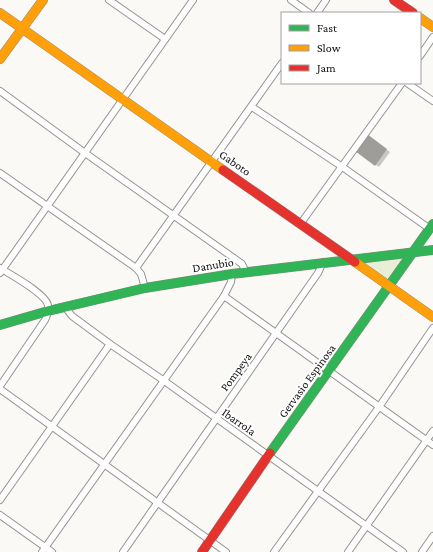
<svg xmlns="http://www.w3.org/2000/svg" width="433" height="552" font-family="'Crimson Pro',serif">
	<rect width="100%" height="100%" fill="#fbf9f5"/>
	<!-- green -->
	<polygon fill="#e9efd6" points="405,257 388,280 361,261"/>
	<!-- shadow -->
	<polygon fill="#0003" points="371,138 390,152 379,167 356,151"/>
	<!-- building -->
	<polygon fill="#9f9d9a" points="367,134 387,149 375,166 355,151"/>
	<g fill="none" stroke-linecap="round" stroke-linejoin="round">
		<defs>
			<g id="street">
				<polyline points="109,0 165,39"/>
				<polyline points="291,0 309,13"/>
				<polyline points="317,13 326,0"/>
				<polyline points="420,56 433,37"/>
				<polyline points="407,83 433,101"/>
				<polyline points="0,91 85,153 238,261 242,264 246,272"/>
				<polyline points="252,107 341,166 430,229"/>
				<polyline points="0,173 136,268 141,274 145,288"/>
				<polyline points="301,223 402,83"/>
				<path d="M0 268C11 275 45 293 48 305 49 310 47 316 45 320L0 386"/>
				<polyline points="136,268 282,63"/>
				<polyline points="0,273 193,0"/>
				<polyline points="224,296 433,445"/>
				<polyline points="65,307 72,316 110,344 163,380 403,552"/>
				<polyline points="0,389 226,552"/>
				<polyline points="0,500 110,344"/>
				<polyline points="0,515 52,552"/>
				<polyline points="42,552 224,296 231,282 232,274"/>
				<polyline points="123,552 318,273 323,262"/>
				<polyline points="274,552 379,407 433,328"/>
				<polyline points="348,552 433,431"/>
				<polyline points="422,552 433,536"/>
			</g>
			<g id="fast">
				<polyline points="0,325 48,311 145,288 232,274 433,250"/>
				<polyline points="270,453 433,224"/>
			</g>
			<g id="slow">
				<polyline points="0,13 223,170"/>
				<polyline points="420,18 433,27"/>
				<polyline points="0,59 43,0"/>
				<polyline points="355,262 433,317"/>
			</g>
			<g id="jam">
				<polyline points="394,0 413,13"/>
				<polyline points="223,170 355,262"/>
				<polyline points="202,552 270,453"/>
			</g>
		</defs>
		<!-- street casing -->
		<use href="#street" stroke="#959493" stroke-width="8"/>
		<!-- fast casing -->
		<use href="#fast" stroke="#8c8b89" stroke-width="10"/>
		<!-- slow casing -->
		<use href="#slow" stroke="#8c8b89" stroke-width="10"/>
		<!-- jam casing -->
		<use href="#jam" stroke="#8c8b89" stroke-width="10"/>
		<!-- street -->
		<use href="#street" stroke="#fefefe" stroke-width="6"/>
		<!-- fast -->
		<use href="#fast" stroke="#30b455" stroke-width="9"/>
		<!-- slow -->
		<use href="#slow" stroke="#ff9f0a" stroke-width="9"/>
		<!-- jam -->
		<use href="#jam" stroke="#e5322d" stroke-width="9"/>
	</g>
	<g text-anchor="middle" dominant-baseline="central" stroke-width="4" stroke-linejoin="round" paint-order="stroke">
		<!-- street labels -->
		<g font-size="12" fill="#0f0f0f" stroke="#fff">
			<text transform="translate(235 163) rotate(35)">Gaboto</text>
			<text transform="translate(213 265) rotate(-9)">Danubio</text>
			<text transform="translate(236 372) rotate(-54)">Pompeya</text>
			<text transform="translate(307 381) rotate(-54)">Gervasio Espinosa</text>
			<text transform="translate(239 422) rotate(35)">Ibarrola</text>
		</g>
	</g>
	<!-- legend -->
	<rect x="281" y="12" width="140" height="72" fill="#ffffff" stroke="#9f9f9f"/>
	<rect x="289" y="25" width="20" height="6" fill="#30b455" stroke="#9f9f9f"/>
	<text x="317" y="32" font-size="12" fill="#0f0f0f">Fast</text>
	<rect x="289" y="45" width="20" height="6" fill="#ff9f0a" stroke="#9f9f9f"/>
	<text x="317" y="52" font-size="12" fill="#0f0f0f">Slow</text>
	<rect x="289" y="65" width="20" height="6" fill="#e5322d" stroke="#9f9f9f"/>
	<text x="317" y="72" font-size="12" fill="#0f0f0f">Jam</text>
</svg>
